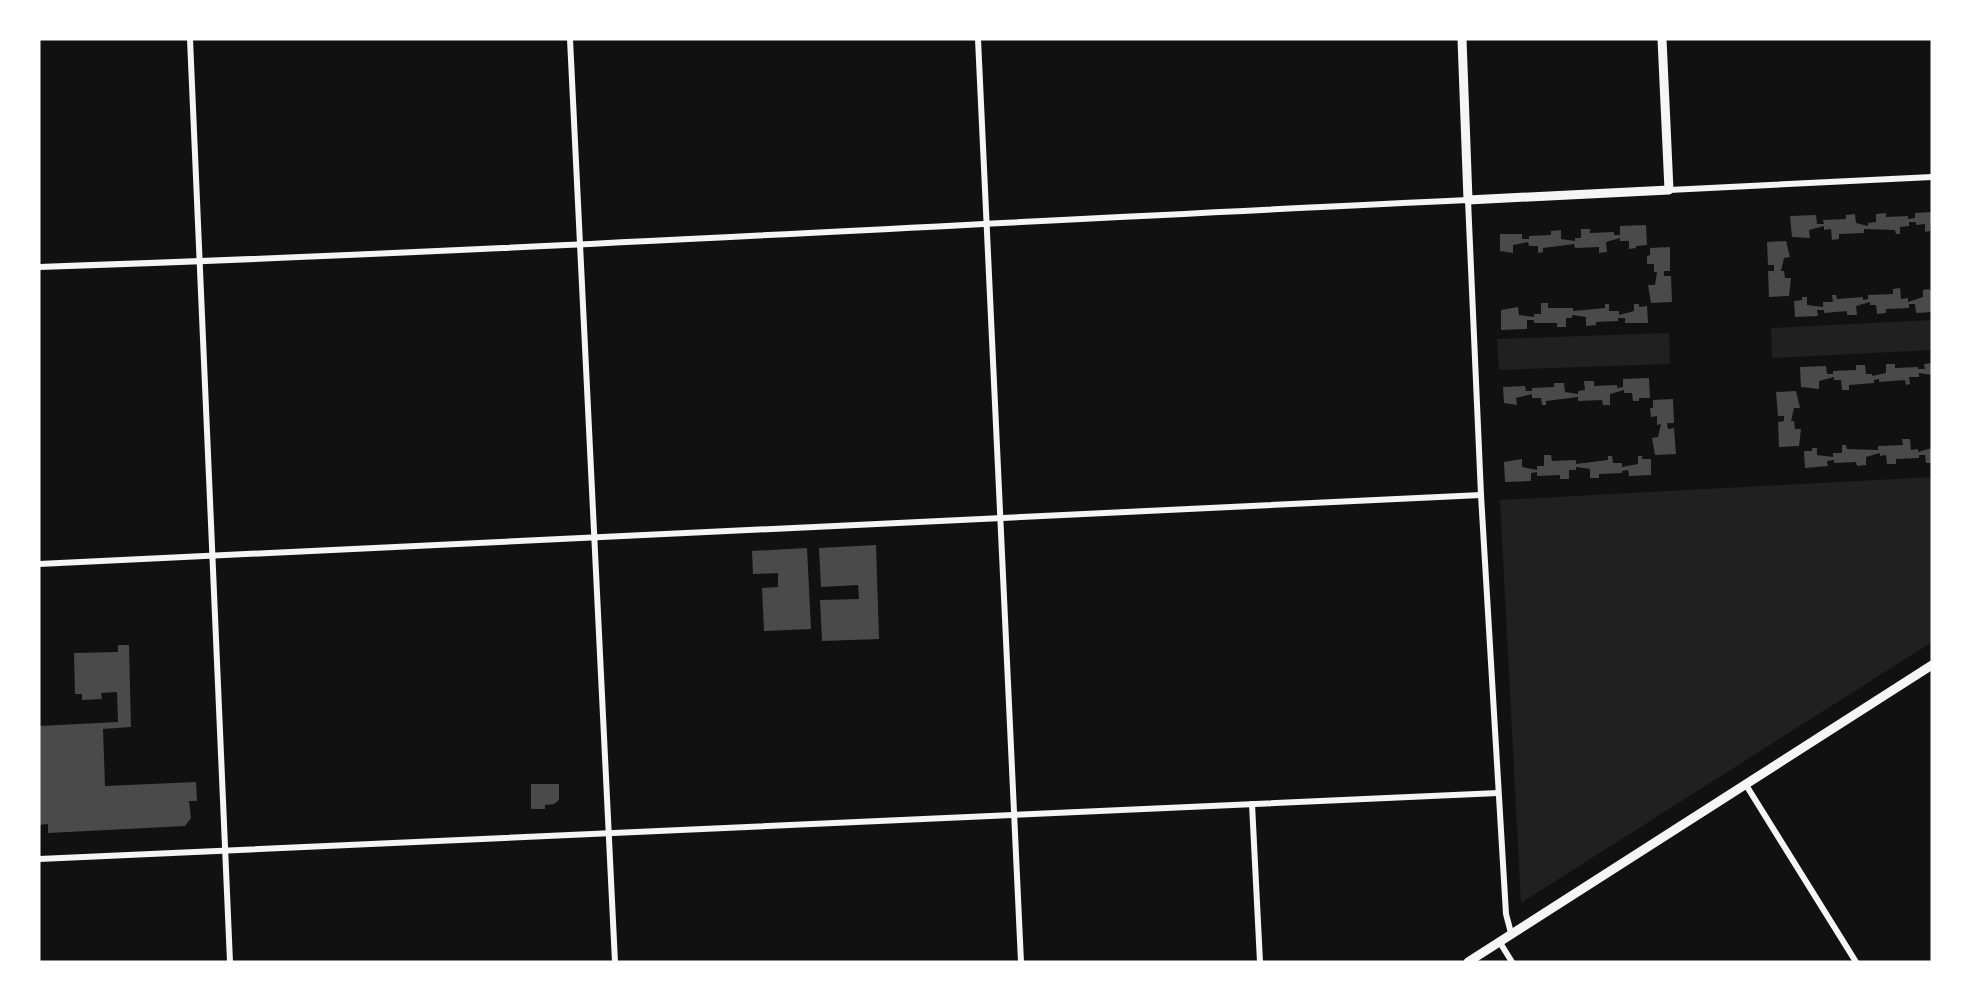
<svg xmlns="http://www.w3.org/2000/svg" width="1971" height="1001" font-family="Barlow,sans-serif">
	<rect width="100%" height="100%" fill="#111"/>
	<!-- green -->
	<g fill="#202020">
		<polygon points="1932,320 1932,350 1772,358 1771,328"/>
		<polygon points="1669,333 1670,364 1499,370 1497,339"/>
		<polygon points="1932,477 1932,642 1521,903 1500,500"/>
	</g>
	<!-- building -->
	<g fill="#4a4a4a">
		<polygon points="1932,212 1930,231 1925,232 1925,224 1916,225 1916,222 1909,222 1909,226 1900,227 1900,234 1896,234 1895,230 1864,229 1864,233 1839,234 1839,239 1832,240 1831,229 1824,230 1824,226 1809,230 1810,238 1792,237 1790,216 1816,215 1817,224 1824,224 1823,220 1846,219 1846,215 1855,214 1856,223 1868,226 1868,223 1876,222 1876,214 1886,213 1886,217 1908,216 1908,219 1915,218 1915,213"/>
		<polygon points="1646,225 1647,245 1636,246 1636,248 1629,249 1629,241 1620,241 1620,238 1606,242 1607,252 1599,253 1599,247 1575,248 1574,244 1543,248 1543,252 1538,253 1538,246 1529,246 1528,242 1513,245 1513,253 1500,251 1500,234 1522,234 1522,239 1529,239 1529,236 1551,235 1551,231 1561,230 1561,239 1575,241 1575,238 1581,238 1581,229 1590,229 1590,233 1614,232 1614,235 1620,235 1620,226"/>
		<polygon points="1786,241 1790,257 1784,258 1781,271 1784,271 1785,278 1791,278 1789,296 1769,297 1768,271 1774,271 1774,265 1768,265 1767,242"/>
		<polygon points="1670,247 1670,271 1664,271 1664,276 1671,276 1672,302 1651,303 1648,285 1655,285 1657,272 1654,272 1654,264 1647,264 1647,256 1650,255 1650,248"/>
		<polygon points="1900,288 1901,299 1908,298 1908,302 1923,297 1923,290 1929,289 1932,292 1932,312 1916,313 1915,304 1909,304 1909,308 1886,309 1886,313 1877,314 1876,305 1870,305 1870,302 1856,306 1857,315 1847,315 1847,311 1824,313 1824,310 1817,310 1818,316 1795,317 1794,301 1802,300 1802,297 1807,297 1807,305 1823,307 1823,302 1833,302 1832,295 1836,295 1837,299 1863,297 1863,300 1868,299 1868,295 1893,294 1893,289"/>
		<polygon points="1541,303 1548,303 1548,308 1573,308 1573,311 1605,308 1605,304 1609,304 1609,311 1619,311 1619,315 1634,311 1634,304 1639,304 1639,307 1647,306 1648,323 1625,323 1625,318 1618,318 1618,321 1596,322 1596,325 1586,326 1586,317 1572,315 1572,318 1566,318 1566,327 1557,327 1557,323 1534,323 1534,320 1527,320 1527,329 1501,330 1501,310 1518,307 1519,315 1534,317 1534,314 1541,314"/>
		<polygon points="1932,363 1932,375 1919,373 1919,377 1909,377 1910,384 1906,385 1905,380 1879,382 1879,379 1874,380 1874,383 1849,385 1849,390 1842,390 1841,380 1834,380 1834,377 1819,381 1819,389 1801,387 1800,367 1826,366 1827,374 1833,374 1833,371 1856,370 1856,365 1865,365 1866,374 1872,374 1872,376 1886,373 1886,364 1895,364 1895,368 1918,367 1918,369 1925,369 1924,364"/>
		<polygon points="1649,378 1650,398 1639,398 1639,401 1633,401 1632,393 1624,393 1624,390 1610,394 1610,405 1603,405 1602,400 1578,401 1578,397 1546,401 1546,405 1542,405 1541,398 1532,398 1532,394 1516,398 1517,405 1504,403 1503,387 1525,386 1526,391 1532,391 1532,388 1554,387 1554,383 1564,383 1565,392 1578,394 1578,391 1585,390 1584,381 1594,381 1594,386 1617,385 1617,388 1623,387 1623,379"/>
		<polygon points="1796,391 1800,408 1794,408 1791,421 1794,421 1795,429 1801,429 1799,446 1779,447 1778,422 1784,421 1784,416 1778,416 1776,392"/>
		<polygon points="1673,399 1674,423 1667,423 1668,429 1674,428 1676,454 1655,455 1652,438 1658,437 1661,424 1657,425 1657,416 1651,417 1650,408 1653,408 1653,400"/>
		<polygon points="1902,439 1910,439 1911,450 1918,449 1918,452 1932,448 1932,463 1926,463 1925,455 1919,455 1919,458 1896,459 1896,464 1887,464 1886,455 1880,456 1880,453 1866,457 1866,465 1857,466 1856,462 1834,463 1834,460 1827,461 1828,466 1805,468 1804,451 1812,451 1812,448 1817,448 1817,455 1833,457 1833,453 1842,453 1842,445 1846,445 1847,449 1878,450 1878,446 1903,445"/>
		<polygon points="1544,455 1551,455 1552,461 1576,460 1576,464 1608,460 1608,456 1612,456 1613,463 1622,463 1622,467 1638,464 1638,456 1642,456 1642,459 1651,459 1651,475 1629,476 1628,470 1622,471 1622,473 1599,474 1599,478 1590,478 1590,469 1576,467 1576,470 1569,470 1569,479 1560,479 1560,475 1537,476 1537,472 1531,473 1531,481 1505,482 1504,462 1522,459 1522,467 1537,470 1537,466 1544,466"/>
		<polygon points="876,545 879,639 822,641 820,600 859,599 858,585 821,587 819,548"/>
		<polygon points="807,548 811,629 764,631 762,588 778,587 778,573 753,574 752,551"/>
		<polygon points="118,645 129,645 131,727 103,729 105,786 196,782 197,801 189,801 191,818 185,826 48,833 48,824 39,825 39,726 118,722 117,692 101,693 102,699 82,700 82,694 75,694 74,653 118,652"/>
		<polygon points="531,784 559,784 559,800 554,804 545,805 545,809 531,809"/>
	</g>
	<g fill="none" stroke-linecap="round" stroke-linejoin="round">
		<!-- minor -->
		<g stroke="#f5f5f5" stroke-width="6">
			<polyline points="190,39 230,962"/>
			<polyline points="570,39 615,962"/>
			<polyline points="978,39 1021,962"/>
			<polyline points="1669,190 1932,177"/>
			<path d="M39 267C516 251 991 222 1468 200L1481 495 1506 914 1511 933"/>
			<polyline points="39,564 1481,495"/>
			<polyline points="1746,785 1856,962"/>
			<polyline points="1252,804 1260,962"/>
			<polyline points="39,859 1498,793"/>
			<polyline points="1499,941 1512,962"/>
		</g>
		<!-- tertiary -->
		<g stroke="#f5f5f5" stroke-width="9">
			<polyline points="1462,39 1468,200 1669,190 1662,39"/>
			<polyline points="1468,962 1932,665"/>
		</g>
	</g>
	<!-- border -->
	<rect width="1971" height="1001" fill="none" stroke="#ffffff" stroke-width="81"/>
</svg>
